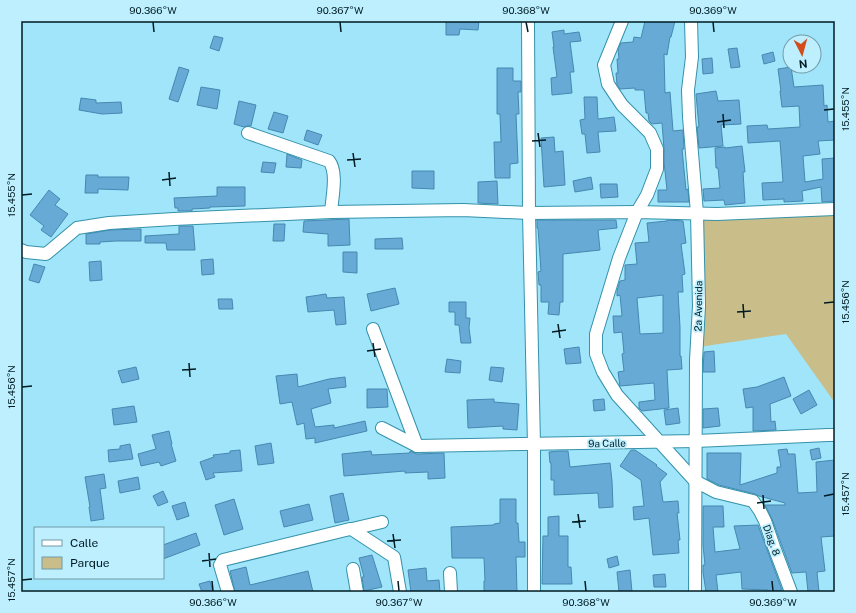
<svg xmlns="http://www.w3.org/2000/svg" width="856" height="613" font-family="'Public Sans',sans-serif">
	<rect width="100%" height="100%" fill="#a0e5fa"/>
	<!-- green -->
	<polygon fill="#c9be8a" points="835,215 835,403 786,334 699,347 700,220"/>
	<!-- building -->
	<g fill="#67aad5" stroke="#4588b1" fill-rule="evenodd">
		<polygon points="446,21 479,21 478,30 460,29 459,35 446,35"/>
		<polygon points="645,21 675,21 671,37 670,37 667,55 664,54 665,93 670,92 673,131 683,130 684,149 682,149 686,190 688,189 689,202 658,202 658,190 667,190 664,162 664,149 662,123 652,124 649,121 648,113 646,113 644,90 635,90 635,88 620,89 617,85 616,73 618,73 617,59 619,59 618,49 621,43 633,42 634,37 641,38"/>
		<polygon points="564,30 564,34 579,32 581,41 570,42 574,72 570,72 572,93 552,95 551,78 557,77 553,47 554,47 552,32"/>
		<polygon points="214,36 223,38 219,51 210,48"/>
		<polygon points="737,48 740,67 731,68 728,49"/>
		<polygon points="773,52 775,61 764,64 762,55"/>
		<polygon points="712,58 713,73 703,74 702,59"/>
		<polygon points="179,67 189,70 178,102 169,99"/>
		<polygon points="791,67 794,87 823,85 824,106 827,105 828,122 835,121 835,140 818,141 820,154 803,156 805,182 823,179 822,159 835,158 835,201 822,202 821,187 802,191 803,201 784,202 784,199 763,200 762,183 783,182 780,141 748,143 747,126 767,125 768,129 800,127 799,106 782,107 780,91 781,91 778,69"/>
		<polygon points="497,68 513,68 513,81 521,81 521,92 518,92 519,114 516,114 518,163 510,164 510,178 495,178 494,142 501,142 500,114 497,114"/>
		<polygon points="201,87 220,90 217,109 197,105"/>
		<polygon points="716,91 718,101 739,100 741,124 721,125 723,146 699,148 697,127 699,127 696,94"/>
		<polygon points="584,97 597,97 598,119 614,117 616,131 598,132 600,152 587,153 585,134 582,134 580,120 585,119"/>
		<polygon points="81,98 96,100 96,103 121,102 122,113 102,114 79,110"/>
		<polygon points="239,101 256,105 251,126 247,126 244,127 234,124"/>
		<polygon points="274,112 288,116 283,133 268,129"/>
		<polygon points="307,130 322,135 318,145 304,140"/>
		<polygon points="554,137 555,152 563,151 565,185 544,187 541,138"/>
		<polygon points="742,146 745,172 743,172 745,203 725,205 724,200 704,201 703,189 720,188 718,168 716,168 715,148 725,147 725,148"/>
		<polygon points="287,154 302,160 301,168 286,167"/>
		<polygon points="263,162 276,163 274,173 261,172"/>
		<polygon points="412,171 434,171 434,189 412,188"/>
		<polygon points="86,175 98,175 98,177 129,177 128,190 98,189 98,193 85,193"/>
		<polygon points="591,177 593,189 575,192 573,181"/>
		<polygon points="497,181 498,204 478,203 478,182"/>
		<polygon points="600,184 617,184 618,197 601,198"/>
		<polygon points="217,187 245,187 245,206 210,207 210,208 192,209 192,211 178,211 178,208 175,208 174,198 217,196"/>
		<polygon points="49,190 60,199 55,205 68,214 51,237 41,230 44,226 30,215"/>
		<polygon points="349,219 350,245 328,246 328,234 303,232 304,221"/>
		<polygon points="537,220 616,220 617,228 598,230 600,250 563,254 563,302 560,302 559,315 548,314 549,302 541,302 541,285 539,285 538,272 541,271 538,228 537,228"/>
		<path d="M667 220 683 221 686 243 681 244 685 274 682 275 683 292H678L680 327V356H681L682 369 667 370 669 408 642 411 639 408V402L655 400 654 383 620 386 618 372 624 371 622 354 624 353 622 332 614 333 613 316H622L620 295 617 296V291L620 281 625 280V265L637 264 635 243 649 242 647 223 667 221ZM663 295V333L640 334 637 298Z"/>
		<polygon points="274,224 285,224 284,241 273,241"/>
		<polygon points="179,226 193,226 195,250 167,250 166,243 145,243 145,236 179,234"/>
		<polygon points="141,229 141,241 116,241 100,242 100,244 86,244 86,234 110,230"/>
		<polygon points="402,238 403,249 375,249 375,239"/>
		<polygon points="343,252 357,252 357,273 343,272"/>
		<polygon points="213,259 214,274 202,275 201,260"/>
		<polygon points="101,261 102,280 90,281 89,262"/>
		<polygon points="34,264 45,267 39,283 29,280"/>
		<polygon points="395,288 399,304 371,311 367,294"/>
		<polygon points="326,294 327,298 344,297 346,324 336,325 334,310 308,312 306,297"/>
		<polygon points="218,299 232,299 233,309 219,309"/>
		<polygon points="449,302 466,302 466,318 470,318 469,328 471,343 461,343 459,325 455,325 455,312 449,312"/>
		<polygon points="579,347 581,363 566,364 564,349"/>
		<polygon points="714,351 715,372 703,372 704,352"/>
		<polygon points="447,359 461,361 460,373 445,372"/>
		<polygon points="136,367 139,379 122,383 118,371"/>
		<polygon points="491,367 504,368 502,382 489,380"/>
		<polygon points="297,374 298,387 329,379 345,377 346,387 328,389 331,403 311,409 315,427 334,425 334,428 365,421 367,431 315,443 315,438 306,439 304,423 297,425 292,402 280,404 276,376"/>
		<polygon points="784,377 791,396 770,404 771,422 775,421 776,430 753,431 753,407 746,408 743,389 757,387"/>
		<polygon points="367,389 387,389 388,407 367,408"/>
		<polygon points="809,390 817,405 801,414 793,399"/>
		<polygon points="494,399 494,402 519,404 517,430 503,429 503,426 468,428 467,400"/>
		<polygon points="604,399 605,410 594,411 593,400"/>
		<polygon points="134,406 137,422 114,425 112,409"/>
		<polygon points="678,408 680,423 666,425 664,410"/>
		<polygon points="718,408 720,426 703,428 703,409"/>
		<polygon points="169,431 172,444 171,444 176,461 161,466 159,462 141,466 138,454 156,449 152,435"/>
		<polygon points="271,443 274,463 258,465 255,446"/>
		<polygon points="130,444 133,459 109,462 108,450 120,449 120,446"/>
		<polygon points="819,448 821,458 812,460 810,450"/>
		<polygon points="787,449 788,454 795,454 798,493 817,492 816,462 835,460 835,536 821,537 825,571 817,572 819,592 808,592 806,572 792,573 772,519 765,505 785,505 785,503 759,496 755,494 719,485 707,479 707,453 741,453 740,485 777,473 777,467 781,467 778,450"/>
		<polygon points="240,450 242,471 213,473 215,477 206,480 200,462 214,457 213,455 230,453 230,451"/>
		<polygon points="631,450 635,450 657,465 656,466 667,474 660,482 663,502 678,501 679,513 677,513 680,540 678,540 679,553 653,555 649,518 634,520 633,507 644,506 641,480 620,466"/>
		<polygon points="371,451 372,455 410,453 410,451 417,454 444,453 445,478 428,479 428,472 405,473 405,471 344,476 342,454"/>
		<polygon points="560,451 568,451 570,467 610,463 612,481 613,507 599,508 598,493 554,495 554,480 551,480 551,463 550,463 549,452"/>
		<polygon points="104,474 106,488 100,489 104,519 91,521 89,507 90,507 85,477"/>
		<polygon points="138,477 140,489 120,493 118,481"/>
		<polygon points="163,491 168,502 158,506 153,496"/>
		<polygon points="343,493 349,520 335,523 330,496"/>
		<polygon points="234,499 243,529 224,535 215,505"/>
		<polygon points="500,499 516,499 516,523 518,523 519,542 525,542 525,557 516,557 517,592 484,592 484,581 485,581 484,558 452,558 451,527 494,525 494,524 500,523"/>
		<polygon points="185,502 189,516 177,520 172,506"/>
		<polygon points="309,504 313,520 284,527 280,511"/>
		<polygon points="703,506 723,506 724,527 713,527 715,552 740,549 734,526 758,525 782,590 768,592 768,590 742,589 741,572 716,575 718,592 706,592 703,572 703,565 705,565 703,545"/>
		<polygon points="559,516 559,536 568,536 568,567 571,567 572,584 542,584 543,536 548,536 548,517"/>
		<polygon points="196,533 200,545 163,559 163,545"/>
		<polygon points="372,555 382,587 364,591 362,577 364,577 359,558"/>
		<polygon points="617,556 619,565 609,568 607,559"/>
		<polygon points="246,567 250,585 308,571 313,592 235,592 230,571"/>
		<polygon points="426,568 427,581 439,580 440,592 411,592 408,570"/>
		<polygon points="630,570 632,592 619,592 617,572"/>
		<polygon points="665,574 666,587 654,587 653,575"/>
		<polygon points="210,581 213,592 202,592 199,584"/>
	</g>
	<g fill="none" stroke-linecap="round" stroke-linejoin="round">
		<defs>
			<g id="minor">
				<polyline points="528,21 529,213 534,445 534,592"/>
				<polyline points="622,21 604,65 608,84 622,105 650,133 657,149 657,169 647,195 637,212 619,258 596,334 596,354 603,372 617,395 695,481 716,492 753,501 760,511 765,521 774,547 791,592"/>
				<polyline points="691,21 692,57 688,90 689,117 697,213 699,306 696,360 695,592"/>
				<path d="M248 133 329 161C338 172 332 198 331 212"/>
				<polyline points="21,250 26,252 46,254 77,228 109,223 174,219 331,212 463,210 529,213 637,212 717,214 835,209"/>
				<polyline points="373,329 417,446"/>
				<polyline points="382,428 417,446 696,441 828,435 835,435"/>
				<polyline points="352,529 382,522"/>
				<polyline points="353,569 357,592"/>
				<polyline points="450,573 451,592"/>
				<polyline points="228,592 220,565 223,560 350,529 353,530 394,557 400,592"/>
			</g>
		</defs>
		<!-- minor casing -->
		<use href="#minor" stroke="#3492aa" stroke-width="14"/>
		<!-- minor -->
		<use href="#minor" stroke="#fff" stroke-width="12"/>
	</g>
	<!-- ticks -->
	<path fill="none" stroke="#001b22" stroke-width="1.5" d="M153 22 154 32M340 22 341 32M526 22 528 32M713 22 714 32M824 110 834 109M723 114 724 128M717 122 731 120M538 133 540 147M532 141 546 140M353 153 355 167M347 160 361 159M169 172 170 186M162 180 176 178M22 195 32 194M824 303 834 302M743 304 744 318M737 312 751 311M558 324 560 338M552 332 566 330M373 343 375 357M367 351 381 349M189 363 190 377M182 370 196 369M22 387 32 386M763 495 764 509M824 496 834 494M757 503 771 501M578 514 580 528M572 522 586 521M393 534 395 548M387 541 401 540M209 553 210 567M202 561 216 559M22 580 32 579M212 581 213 591M398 581 399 591M585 581 586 591M772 581 773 591"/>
	<g text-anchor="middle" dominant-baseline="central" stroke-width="3.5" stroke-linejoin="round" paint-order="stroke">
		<!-- street labels -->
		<g font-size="10" fill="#001b22" stroke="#bdefff">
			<text transform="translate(698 306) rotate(-89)">2a Avenida</text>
			<text transform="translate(607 443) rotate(-1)">9a Calle</text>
			<text transform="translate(772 540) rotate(70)">Diag. 8</text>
		</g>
	</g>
	<!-- border -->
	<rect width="856" height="613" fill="none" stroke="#bdefff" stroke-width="44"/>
	<!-- legend -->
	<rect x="34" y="527" width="130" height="52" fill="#bdefff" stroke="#719aa7"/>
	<rect x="42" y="540" width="20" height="6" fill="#ffffff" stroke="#719aa7"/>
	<text x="70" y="547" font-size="12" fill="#001b22">Calle</text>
	<rect x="42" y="557" width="20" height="12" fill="#c9be8a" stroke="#719aa7"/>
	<text x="70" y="567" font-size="12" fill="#001b22">Parque</text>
	<!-- north arrow -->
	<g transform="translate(802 54) rotate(174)"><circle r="19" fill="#bdefff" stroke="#719aa7"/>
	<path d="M0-3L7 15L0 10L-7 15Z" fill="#d44c1b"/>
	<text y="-6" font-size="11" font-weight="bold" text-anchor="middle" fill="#001b22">N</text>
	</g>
	<rect x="22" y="22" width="812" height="569" fill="none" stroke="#001b22" stroke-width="1.5"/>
	<g font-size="10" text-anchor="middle" fill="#001b22">
		<text x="153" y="14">90.366°W</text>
		<text x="340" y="14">90.367°W</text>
		<text x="526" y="14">90.368°W</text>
		<text x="713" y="14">90.369°W</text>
		<text transform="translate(845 109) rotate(-90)" y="4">15.455°N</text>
		<text transform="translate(11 195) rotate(-90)" y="4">15.455°N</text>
		<text transform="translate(845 302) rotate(-90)" y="4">15.456°N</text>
		<text transform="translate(11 387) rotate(-90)" y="4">15.456°N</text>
		<text transform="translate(845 494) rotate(-90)" y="4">15.457°N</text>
		<text transform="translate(11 580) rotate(-90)" y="4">15.457°N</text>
		<text x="213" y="606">90.366°W</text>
		<text x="399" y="606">90.367°W</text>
		<text x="586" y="606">90.368°W</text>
		<text x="773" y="606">90.369°W</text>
	</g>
</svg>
